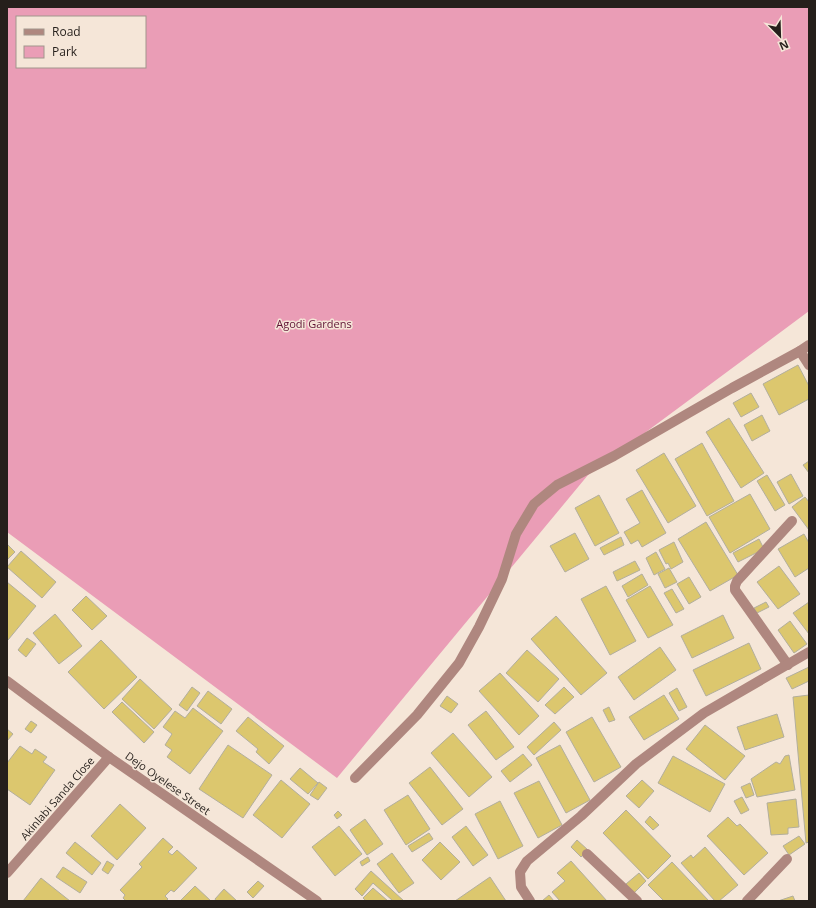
<svg xmlns="http://www.w3.org/2000/svg" width="816" height="908" font-family="'Open Sans',sans-serif">
	<rect width="100%" height="100%" fill="#f5e6d8"/>
	<!-- green -->
	<path fill="#ea9db6" fill-rule="evenodd" d="M7 7H809V311L588 475 337 778 7 532ZM17 17H145V67H17Z"/>
	<!-- building -->
	<g fill="#dcc76e" stroke="#b2ae9d">
		<polygon points="798,365 809,386 809,399 779,415 763,384"/>
		<polygon points="751,393 759,407 741,417 733,403"/>
		<polygon points="762,415 770,431 752,441 744,425"/>
		<polygon points="729,418 764,473 741,488 706,432"/>
		<polygon points="702,443 734,501 707,516 675,459"/>
		<polygon points="664,453 696,506 668,523 636,470"/>
		<polygon points="809,461 809,473 803,465"/>
		<polygon points="791,474 803,496 789,504 777,482"/>
		<polygon points="767,475 785,505 775,511 757,481"/>
		<polygon points="642,490 666,533 642,547 638,540 631,544 624,532 640,523 626,499"/>
		<polygon points="750,494 770,529 730,553 709,517"/>
		<polygon points="599,495 619,533 595,546 575,508"/>
		<polygon points="805,497 809,502 809,530 792,507"/>
		<polygon points="706,522 738,575 710,591 678,539"/>
		<polygon points="575,533 589,559 565,572 550,546"/>
		<polygon points="804,534 809,543 809,568 795,577 778,549"/>
		<polygon points="621,537 624,545 604,555 600,548"/>
		<polygon points="759,539 764,549 738,562 733,553"/>
		<polygon points="674,542 683,562 671,569 668,563 666,564 659,550"/>
		<polygon points="8,545 15,552 7,560 7,546"/>
		<polygon points="21,551 56,582 42,598 7,567"/>
		<polygon points="656,552 665,569 654,575 646,558"/>
		<polygon points="635,561 640,570 617,581 613,572"/>
		<polygon points="779,566 800,594 778,609 757,582"/>
		<polygon points="669,568 677,582 665,588 658,574"/>
		<polygon points="642,574 648,585 628,597 622,586"/>
		<polygon points="689,577 701,597 689,604 677,584"/>
		<polygon points="7,582 36,606 8,640 7,640"/>
		<polygon points="606,586 636,641 610,655 581,599"/>
		<polygon points="650,586 673,625 648,638 626,600"/>
		<polygon points="672,589 684,609 676,613 664,593"/>
		<polygon points="86,596 107,616 92,630 72,610"/>
		<polygon points="766,602 769,607 757,613 754,608"/>
		<polygon points="809,602 809,634 793,613"/>
		<polygon points="55,614 82,646 59,664 33,633"/>
		<polygon points="723,615 734,638 692,658 681,636"/>
		<polygon points="556,616 607,673 581,695 531,639"/>
		<polygon points="790,621 807,644 794,653 778,630"/>
		<polygon points="27,638 36,644 26,657 18,650"/>
		<polygon points="101,640 137,677 104,709 68,672"/>
		<polygon points="749,643 761,669 706,696 693,670"/>
		<polygon points="660,647 676,670 634,700 618,677"/>
		<polygon points="527,650 559,679 538,702 506,673"/>
		<polygon points="809,667 809,681 792,689 786,678"/>
		<polygon points="500,673 539,716 519,735 479,691"/>
		<polygon points="140,679 172,709 154,729 122,699"/>
		<polygon points="192,687 200,693 187,711 179,705"/>
		<polygon points="564,687 574,697 555,714 545,705"/>
		<polygon points="677,688 687,707 679,711 669,693"/>
		<polygon points="208,691 232,709 221,724 197,706"/>
		<polygon points="664,695 679,719 644,740 629,717"/>
		<polygon points="809,695 809,842 806,843 793,697"/>
		<polygon points="447,696 458,704 451,713 440,706"/>
		<polygon points="122,702 154,732 144,743 112,712"/>
		<polygon points="609,707 615,720 609,722 603,710"/>
		<polygon points="193,708 223,731 190,774 167,757 172,750 165,745 172,734 163,727 175,711 185,718"/>
		<polygon points="486,711 514,747 496,760 468,725"/>
		<polygon points="777,714 784,737 745,750 737,727"/>
		<polygon points="248,717 284,746 269,764 256,752 258,749 236,731"/>
		<polygon points="592,717 621,767 594,782 566,732"/>
		<polygon points="31,721 37,725 31,733 25,729"/>
		<polygon points="554,722 561,730 534,755 527,747"/>
		<polygon points="705,725 745,756 725,780 686,749"/>
		<polygon points="7,729 13,734 7,741"/>
		<polygon points="453,733 492,777 469,797 431,753"/>
		<polygon points="228,745 272,775 243,818 199,789"/>
		<polygon points="560,745 590,800 566,813 536,758"/>
		<polygon points="20,746 32,754 35,749 47,757 43,762 55,770 30,805 7,789 7,763"/>
		<polygon points="523,754 532,765 510,782 501,771"/>
		<polygon points="789,755 795,790 757,797 751,779 776,762 780,764 785,756"/>
		<polygon points="673,756 725,784 710,812 658,783"/>
		<polygon points="430,767 463,809 442,825 409,783"/>
		<polygon points="300,768 318,783 308,794 290,779"/>
		<polygon points="281,780 310,804 282,838 253,815"/>
		<polygon points="642,780 654,791 639,808 626,796"/>
		<polygon points="539,781 562,825 538,838 514,793"/>
		<polygon points="319,782 327,788 318,800 310,795"/>
		<polygon points="750,783 754,795 746,798 741,787"/>
		<polygon points="408,795 430,829 406,845 384,810"/>
		<polygon points="742,797 749,810 741,814 734,801"/>
		<polygon points="796,799 799,827 788,828 788,834 771,835 767,803"/>
		<polygon points="500,801 523,846 498,859 475,814"/>
		<polygon points="120,804 146,828 117,860 91,836"/>
		<polygon points="626,810 671,856 648,879 603,833"/>
		<polygon points="338,811 342,815 337,819 334,815"/>
		<polygon points="650,816 659,825 653,830 645,822"/>
		<polygon points="728,817 737,826 740,824 768,853 744,875 707,836"/>
		<polygon points="365,819 383,844 367,855 350,830"/>
		<polygon points="339,826 362,854 335,876 312,847"/>
		<polygon points="466,826 488,855 473,866 452,837"/>
		<polygon points="429,833 433,839 412,852 408,846"/>
		<polygon points="799,836 805,844 789,855 783,846"/>
		<polygon points="163,838 173,847 168,852 172,855 177,850 197,868 174,892 171,890 165,896 168,899 166,901 126,901 123,898 125,895 120,890 142,867 139,864"/>
		<polygon points="577,840 588,850 581,857 571,847"/>
		<polygon points="75,842 101,863 92,875 66,853"/>
		<polygon points="440,842 460,862 441,880 422,860"/>
		<polygon points="705,847 738,885 719,901 715,901 681,863 691,855 693,858"/>
		<polygon points="392,853 414,883 399,893 377,864"/>
		<polygon points="368,857 370,861 362,866 360,862"/>
		<polygon points="107,861 114,865 108,874 102,870"/>
		<polygon points="571,861 607,901 560,901 552,892 565,881 557,873"/>
		<polygon points="672,862 709,901 664,901 648,885"/>
		<polygon points="63,867 87,882 80,893 56,877"/>
		<polygon points="371,871 404,901 393,901 373,883 362,896 355,889"/>
		<polygon points="639,873 646,881 634,893 626,884"/>
		<polygon points="490,877 506,901 455,901"/>
		<polygon points="41,878 70,901 23,901"/>
		<polygon points="258,881 264,886 253,898 247,892"/>
		<polygon points="195,886 211,901 180,901"/>
		<polygon points="373,888 388,901 366,901 363,898"/>
		<polygon points="224,889 237,901 216,901 215,899"/>
		<polygon points="549,895 554,901 542,901"/>
		<polygon points="793,896 795,901 778,901"/>
	</g>
	<g fill="none" stroke-linecap="round" stroke-linejoin="round">
		<!-- minor -->
		<g stroke="#af877f" stroke-width="10">
			<polyline points="800,351 809,365"/>
			<polyline points="788,665 735,590 735,586 737,581 792,521"/>
			<polyline points="7,681 109,757 317,901"/>
			<polyline points="355,778 417,715 459,663 479,627 502,579 516,534 534,504 557,485 614,456 732,388 800,351 809,345"/>
			<polyline points="587,854 637,901"/>
			<polyline points="7,873 109,757"/>
			<polyline points="530,901 521,887 520,872 527,861 581,816 636,764 704,713 809,652"/>
			<polyline points="747,901 787,859"/>
		</g>
	</g>
	<g text-anchor="middle" dominant-baseline="central" stroke-width="3" stroke-linejoin="round" paint-order="stroke">
		<!-- park labels -->
		<g font-size="11" fill="#611436" stroke="#f5e6d8">
			<text x="314" y="323">Agodi Gardens</text>
		</g>
		<!-- street labels -->
		<g font-size="11" fill="#251f1b" stroke="#f5e6d8">
			<text transform="translate(168 783) rotate(35)">Dejo Oyelese Street</text>
			<text transform="translate(57 798) rotate(-49)">Akinlabi Sanda Close</text>
		</g>
	</g>
	<!-- border -->
	<rect width="816" height="908" fill="none" stroke="#251f1b" stroke-width="16"/>
	<!-- legend -->
	<rect x="16" y="16" width="130" height="52" fill="#f5e6d8" stroke="#a2968c"/>
	<rect x="24" y="29" width="20" height="6" fill="#af877f" stroke="#a2968c"/>
	<text x="52" y="36" font-size="12" fill="#251f1b">Road</text>
	<rect x="24" y="46" width="20" height="12" fill="#ea9db6" stroke="#a2968c"/>
	<text x="52" y="56" font-size="12" fill="#251f1b">Park</text>
	<!-- north arrow -->
	<g transform="translate(780 36) rotate(157)" stroke="#f5e6d8" stroke-width="3" paint-order="stroke">
	<path d="M0-3L7 15L0 10L-7 15Z" fill="#251f1b"/>
	<text y="-6" font-size="11" font-weight="bold" text-anchor="middle" fill="#251f1b">N</text>
	</g>
</svg>
